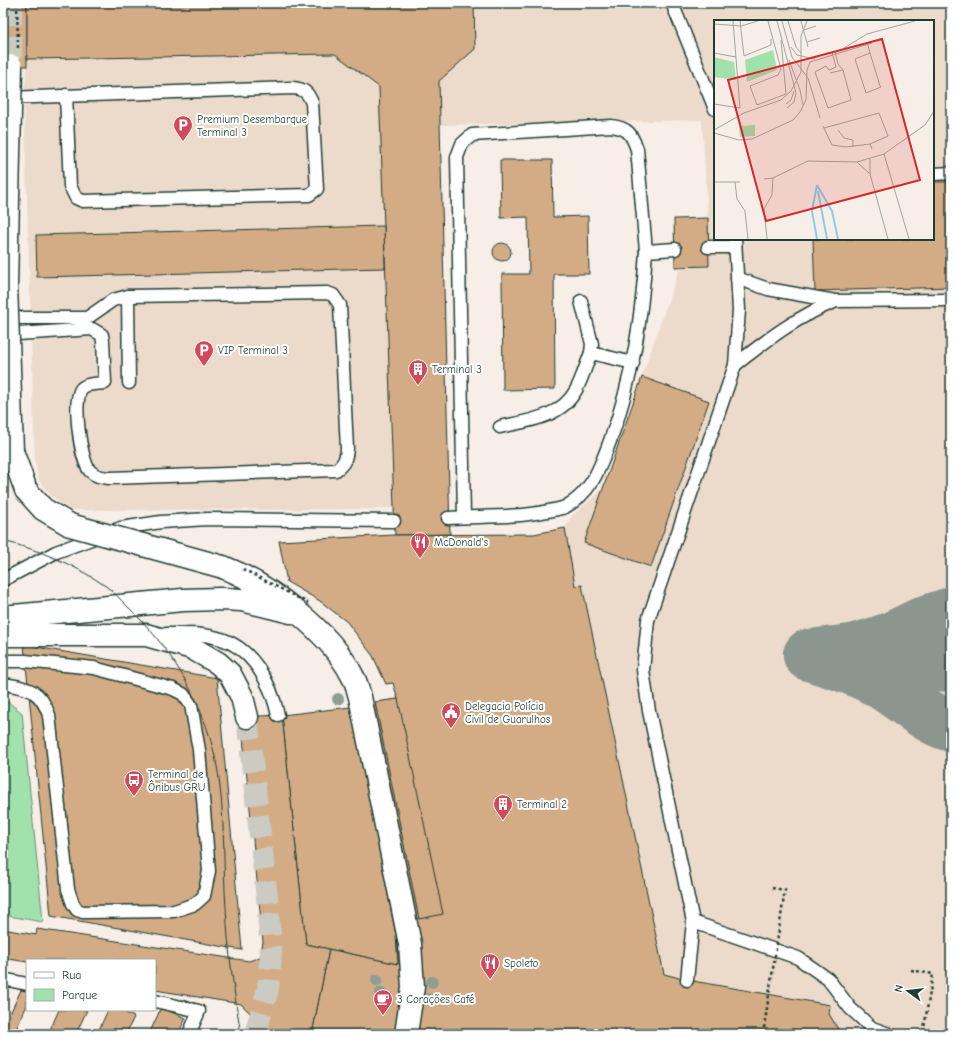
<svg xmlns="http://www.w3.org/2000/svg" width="954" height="1037" font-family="'Comic Neue',sans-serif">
	<rect width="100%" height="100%" fill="#f6eee7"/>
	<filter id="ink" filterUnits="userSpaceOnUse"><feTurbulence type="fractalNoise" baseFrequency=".025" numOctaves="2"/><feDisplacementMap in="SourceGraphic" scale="8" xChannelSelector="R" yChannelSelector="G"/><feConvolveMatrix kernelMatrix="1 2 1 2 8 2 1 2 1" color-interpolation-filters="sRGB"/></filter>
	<g filter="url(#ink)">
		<!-- built -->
		<path fill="#ecdaca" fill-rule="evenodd" d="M27 3H951V1034H436L419 919 375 702 398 699 393 683 386 684 373 656 347 622 320 601 287 582 279 541 395 535 534 534 565 528 571 517 603 489 680 267H675L674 219 708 218 702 120 439 125 449 504 369 509 71 510 51 496 39 480 35 462 24 97 27 66ZM715 21H933V239H715Z"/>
		<!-- green -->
		<polygon fill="#a1e2ac" stroke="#609070" points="3,702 8,702 22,713 43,922 3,915"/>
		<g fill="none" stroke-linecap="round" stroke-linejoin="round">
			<!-- taxiway -->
			<g stroke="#8a968e" stroke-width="52">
				<path d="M809 655C834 663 859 670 881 683 904 697 925 718 951 726"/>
				<polyline points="809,655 851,650 873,644 893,637 926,621 951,613"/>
				<polyline points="850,658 951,666"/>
			</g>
		</g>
		<!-- building -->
		<g fill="#d3ac85" stroke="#1f3d34">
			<rect x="3" y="3" width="24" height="63"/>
			<polygon points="27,3 474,3 475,49 439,81 450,534 395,535 379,87 335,54 27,59"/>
			<polygon points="500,160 552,160 553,217 588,216 589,274 554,274 555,389 503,390 502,274 529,274 528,217 501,218"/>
			<polygon points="933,182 951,182 951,287 815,291 813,239 933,239"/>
			<polygon points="708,218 709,266 675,267 674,219"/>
			<polygon points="384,226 385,268 37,277 36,235"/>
			<circle cx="502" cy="252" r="9"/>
			<polygon points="642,377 709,401 651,567 584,543"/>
			<polygon points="565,528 575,586 582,585 664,974 687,980 830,1005 829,1014 841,1034 312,1034 329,949 398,964 396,935 351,707 398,699 393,683 386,684 373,656 347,622 320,601 287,582 279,541 395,535 534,534"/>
			<polygon points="24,645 217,678 242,950 51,916"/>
			<polygon points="398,699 443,914 419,919 375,702"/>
			<polygon points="351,707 396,935 398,964 306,944 282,715"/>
			<polygon points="282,715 306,944 329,949 312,1034 247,1034 251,1014 241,1004 155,990 155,960 27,960 27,962 3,958 3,929 36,935 37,929 249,961 260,957 263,942 241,717"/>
			<polygon points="21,990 27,991 27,1005 14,1034 3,1034 3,1029"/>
			<polygon points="161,1008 186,1018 178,1034 149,1034"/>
			<polygon points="59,1010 87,1010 76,1034 48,1034"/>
			<polygon points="108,1010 120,1010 134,1017 126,1034 97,1034"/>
		</g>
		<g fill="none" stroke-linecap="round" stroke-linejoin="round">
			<!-- minor-tunnel -->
			<g stroke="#cbcbc3" stroke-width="22" stroke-dasharray="22 11" stroke-linecap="butt">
				<polyline points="11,3 11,66"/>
				<polyline points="247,717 267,898 271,952 268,989 255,1034"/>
			</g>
			<defs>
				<g id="service">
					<polyline points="672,3 715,109"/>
					<path d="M6 98 293 88C305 89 308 93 312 103L317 189 309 195 83 201 76 198 70 186 66 95"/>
					<polyline points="933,174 951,173"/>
					<polyline points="708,247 735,247"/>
					<polyline points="737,278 768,289 835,301 951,300"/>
					<polyline points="128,296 129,383"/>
					<polyline points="581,301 592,344 591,353"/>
					<path d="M3 318H87L113 300 128 296 327 293 333 295 340 305 347 449C346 459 344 464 336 470L110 478C102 477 96 477 90 471 80 460 72 398 82 388 87 383 98 384 105 383L103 341 102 335 92 329 3 335"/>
					<path d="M735 365C767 340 796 317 834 302"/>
					<path d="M500 427C527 421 561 418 576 390 582 379 586 365 591 353L633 363"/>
					<path d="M464 517 457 157 462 144 472 135 611 126C628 128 631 133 637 149L646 251"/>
					<path d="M448 518C482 516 515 518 548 511 553 510 560 509 565 507 592 493 600 467 610 441 633 379 642 317 646 251L675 249"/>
					<polyline points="3,580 56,552 121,528 161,522 207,519 394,521"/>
					<path d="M166 634C184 634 201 633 218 638 252 647 271 683 278 715"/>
					<path d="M3 661H25L94 668 173 689 183 694 191 705 199 750 209 871 204 896 195 904 174 911 83 912 77 910 73 904 68 889 49 715C40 689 28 688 3 684"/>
					<polyline points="693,922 798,958 828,979 850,1008 872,1028 889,1034"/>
					<polyline points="3,979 27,984"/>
					<polyline points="687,980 693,922 649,711 643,670 648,620 735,365 739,310 735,239"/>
					<polyline points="155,1001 199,1011 189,1034"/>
				</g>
				<g id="minor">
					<polyline points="12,451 26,490"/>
					<path d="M223 567C269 585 331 632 353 677 357 683 358 691 360 697L410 944 413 987 406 1034"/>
					<polyline points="3,617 183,600 221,599 242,600 291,612"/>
					<polyline points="3,635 146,635 192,648 218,663 230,674 242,697 247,717"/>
				</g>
			</defs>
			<!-- service casing -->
			<use href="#service" stroke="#1f3d34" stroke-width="15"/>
			<!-- minor casing -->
			<use href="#minor" stroke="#1f3d34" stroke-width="25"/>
			<!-- path -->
			<g stroke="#1f3d34" stroke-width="2.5" stroke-dasharray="3 3" stroke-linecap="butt">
				<polyline points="17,3 18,48"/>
				<polyline points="911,970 933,974 923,1034"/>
			</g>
			<!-- service -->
			<use href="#service" stroke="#fff" stroke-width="12"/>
			<!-- minor -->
			<use href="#minor" stroke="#fff" stroke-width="22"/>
			<!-- tram -->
			<path stroke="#1f3d34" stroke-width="1" d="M3 541C40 550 76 565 107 587 114 592 121 600 127 606 177 653 213 718 220 787 225 827 223 868 226 908 228 950 234 993 241 1034"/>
			<defs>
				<g id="minor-bridge">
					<polyline points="11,66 6,286 12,451"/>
					<polyline points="26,490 43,509 70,525 223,567"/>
				</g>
			</defs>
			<!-- minor-bridge casing -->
			<use href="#minor-bridge" stroke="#1f3d34" stroke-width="25" stroke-linecap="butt"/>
			<!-- path-bridge -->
			<g stroke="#1f3d34" stroke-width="2.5" stroke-dasharray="3 3" stroke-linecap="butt">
				<polyline points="243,569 308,603"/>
				<polyline points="763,1034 785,890 772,888"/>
			</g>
			<!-- minor-bridge -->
			<use href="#minor-bridge" stroke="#fff" stroke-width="22"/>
		</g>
		<!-- trees -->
		<g fill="#8e9f92">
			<circle cx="338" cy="699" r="6"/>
			<circle cx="377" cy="980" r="6"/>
			<circle cx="432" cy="982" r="6"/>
			<circle cx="381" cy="993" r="6"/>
			<circle cx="429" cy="999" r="6"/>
		</g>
	</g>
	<!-- icons -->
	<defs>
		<symbol id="parking-pin" viewBox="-11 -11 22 30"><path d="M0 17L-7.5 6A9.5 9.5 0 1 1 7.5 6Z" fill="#d1495b" stroke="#fff"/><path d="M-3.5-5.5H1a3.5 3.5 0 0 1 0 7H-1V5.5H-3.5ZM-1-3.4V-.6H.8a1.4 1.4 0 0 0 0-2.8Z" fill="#fff"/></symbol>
		<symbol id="building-pin" viewBox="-11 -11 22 30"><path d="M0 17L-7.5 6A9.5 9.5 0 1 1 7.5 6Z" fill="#d1495b" stroke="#fff"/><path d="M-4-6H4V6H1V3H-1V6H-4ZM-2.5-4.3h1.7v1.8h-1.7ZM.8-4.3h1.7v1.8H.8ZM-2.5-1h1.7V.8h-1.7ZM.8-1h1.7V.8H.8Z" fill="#fff"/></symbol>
		<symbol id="restaurant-pin" viewBox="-11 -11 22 30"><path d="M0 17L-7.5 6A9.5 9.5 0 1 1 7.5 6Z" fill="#d1495b" stroke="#fff"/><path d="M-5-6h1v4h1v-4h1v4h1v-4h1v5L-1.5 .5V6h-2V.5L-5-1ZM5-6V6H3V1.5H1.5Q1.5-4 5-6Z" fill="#fff"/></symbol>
		<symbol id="civic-pin" viewBox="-11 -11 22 30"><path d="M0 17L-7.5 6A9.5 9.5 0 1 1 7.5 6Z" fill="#d1495b" stroke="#fff"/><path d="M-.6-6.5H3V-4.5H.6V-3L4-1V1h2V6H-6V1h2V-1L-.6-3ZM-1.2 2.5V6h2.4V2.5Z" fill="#fff"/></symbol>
		<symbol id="bus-pin" viewBox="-11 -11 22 30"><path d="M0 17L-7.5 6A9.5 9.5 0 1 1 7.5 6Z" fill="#d1495b" stroke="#fff"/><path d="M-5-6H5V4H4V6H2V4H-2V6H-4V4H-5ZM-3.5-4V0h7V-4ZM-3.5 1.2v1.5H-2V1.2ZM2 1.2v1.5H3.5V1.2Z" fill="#fff"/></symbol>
		<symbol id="cafe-pin" viewBox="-11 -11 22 30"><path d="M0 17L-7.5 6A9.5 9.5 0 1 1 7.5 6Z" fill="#d1495b" stroke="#fff"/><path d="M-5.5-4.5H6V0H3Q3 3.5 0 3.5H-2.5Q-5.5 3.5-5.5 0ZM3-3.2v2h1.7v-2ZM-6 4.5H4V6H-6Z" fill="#fff"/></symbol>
	</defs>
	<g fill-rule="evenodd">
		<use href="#parking-pin" x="172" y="114" width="22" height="30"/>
		<use href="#parking-pin" x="193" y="339" width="22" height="30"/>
		<use href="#building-pin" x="407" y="358" width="22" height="30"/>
		<use href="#restaurant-pin" x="409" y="531" width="22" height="30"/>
		<use href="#civic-pin" x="440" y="701" width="22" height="30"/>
		<use href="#bus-pin" x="123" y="769" width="22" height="30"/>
		<use href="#building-pin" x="492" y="793" width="22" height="30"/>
		<use href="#restaurant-pin" x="479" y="952" width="22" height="30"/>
		<use href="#cafe-pin" x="372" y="988" width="22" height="30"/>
	</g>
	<g text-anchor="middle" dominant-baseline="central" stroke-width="4" stroke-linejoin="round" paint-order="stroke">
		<!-- poi labels -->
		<g font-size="11" fill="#1f3d34" stroke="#fff" text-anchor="start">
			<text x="197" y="119">Premium Desembarque<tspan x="197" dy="13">Terminal 3</tspan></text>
			<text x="218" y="350">VIP Terminal 3</text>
			<text x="432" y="369">Terminal 3</text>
			<text x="434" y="542">McDonald's</text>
			<text x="465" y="706">Delegacia Polícia<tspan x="465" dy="13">Civil de Guarulhos</tspan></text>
			<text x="148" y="774">Terminal de<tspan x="148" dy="13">Ônibus GRU</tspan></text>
			<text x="517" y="804">Terminal 2</text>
			<text x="504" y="963">Spoleto</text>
			<text x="397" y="999">3 Corações Café</text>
		</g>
	</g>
	<!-- overview -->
	<g transform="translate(714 20)">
		<rect width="220" height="220" fill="#f6eee7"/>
		<path d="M59 30 63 50 33 62 31 40ZM0 37 20 42 22 60 0 57ZM41 105V116L26 117 25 106Z" fill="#a1e2ac"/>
		<path fill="none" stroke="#8acdeb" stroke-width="2" d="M103 165 118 191 124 219M104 171 113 219M103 219 98 191 103 165"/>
		<path fill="none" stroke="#a0a79f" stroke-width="1" d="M26 1 30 36 57 25V19M54 1 67 49 64 55 36 66 43 85 72 74 67 20M63 1 82 73 80 82 73 88M68 1 78 37 94 58 106 98M74 1 82 27 87 33M87 1 94 27M0 4 27 6 44 1M90 10 102 6M93 22 106 18M153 22 156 33 166 66 167 67 152 73 141 39 156 33M77 27 83 35 101 39M130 28 153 14 201 1M118 32 122 47 115 50 112 46 101 52 114 88 137 80 129 50 124 44 121 31M0 33 22 37M75 40 86 70 89 85M116 53 129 50M0 84 26 88 19 1M72 84 77 80 80 71M109 106 118 125 132 127 156 124 158 129M110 108 165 93 174 116 156 124M0 110 30 93 67 80 77 71 87 52V16L93 1M124 110 130 118 139 120V127M0 113 25 120 38 119 79 100 86 92 92 80 93 50 96 42 158 23M170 134 195 219M156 139V154L174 219M143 142 156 154M50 159 59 158 94 141 143 142 170 134 211 105 220 91M0 162H26M21 162 23 179 31 191 34 219M53 219 50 189 58 175 59 158"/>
		<path fill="#d62828" fill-opacity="0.15" stroke="#d62828" stroke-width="2" d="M168 19 206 160 52 201 14 60Z"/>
		<rect width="220" height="220" fill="none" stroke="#1f3d34" stroke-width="2"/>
	</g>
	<!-- margin -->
	<rect width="954" height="1037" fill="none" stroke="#fff" stroke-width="16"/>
	<rect x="8" y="8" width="938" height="1021" fill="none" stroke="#1f3d34" stroke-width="1.5" filter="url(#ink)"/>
	<!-- legend -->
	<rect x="26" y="959" width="130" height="52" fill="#ffffff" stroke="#a5b1ae"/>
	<rect x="34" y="972" width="20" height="6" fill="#ffffff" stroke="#a5b1ae"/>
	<text x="62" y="979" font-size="12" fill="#1f3d34">Rua</text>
	<rect x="34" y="989" width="20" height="12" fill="#a1e2ac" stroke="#a5b1ae"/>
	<text x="62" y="999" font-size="12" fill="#1f3d34">Parque</text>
	<!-- north arrow -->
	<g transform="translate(908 991) rotate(285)" stroke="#ffffff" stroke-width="3" paint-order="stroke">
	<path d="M0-3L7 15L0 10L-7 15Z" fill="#1f3d34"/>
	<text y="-6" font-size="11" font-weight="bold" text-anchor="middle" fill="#1f3d34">N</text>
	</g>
</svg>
